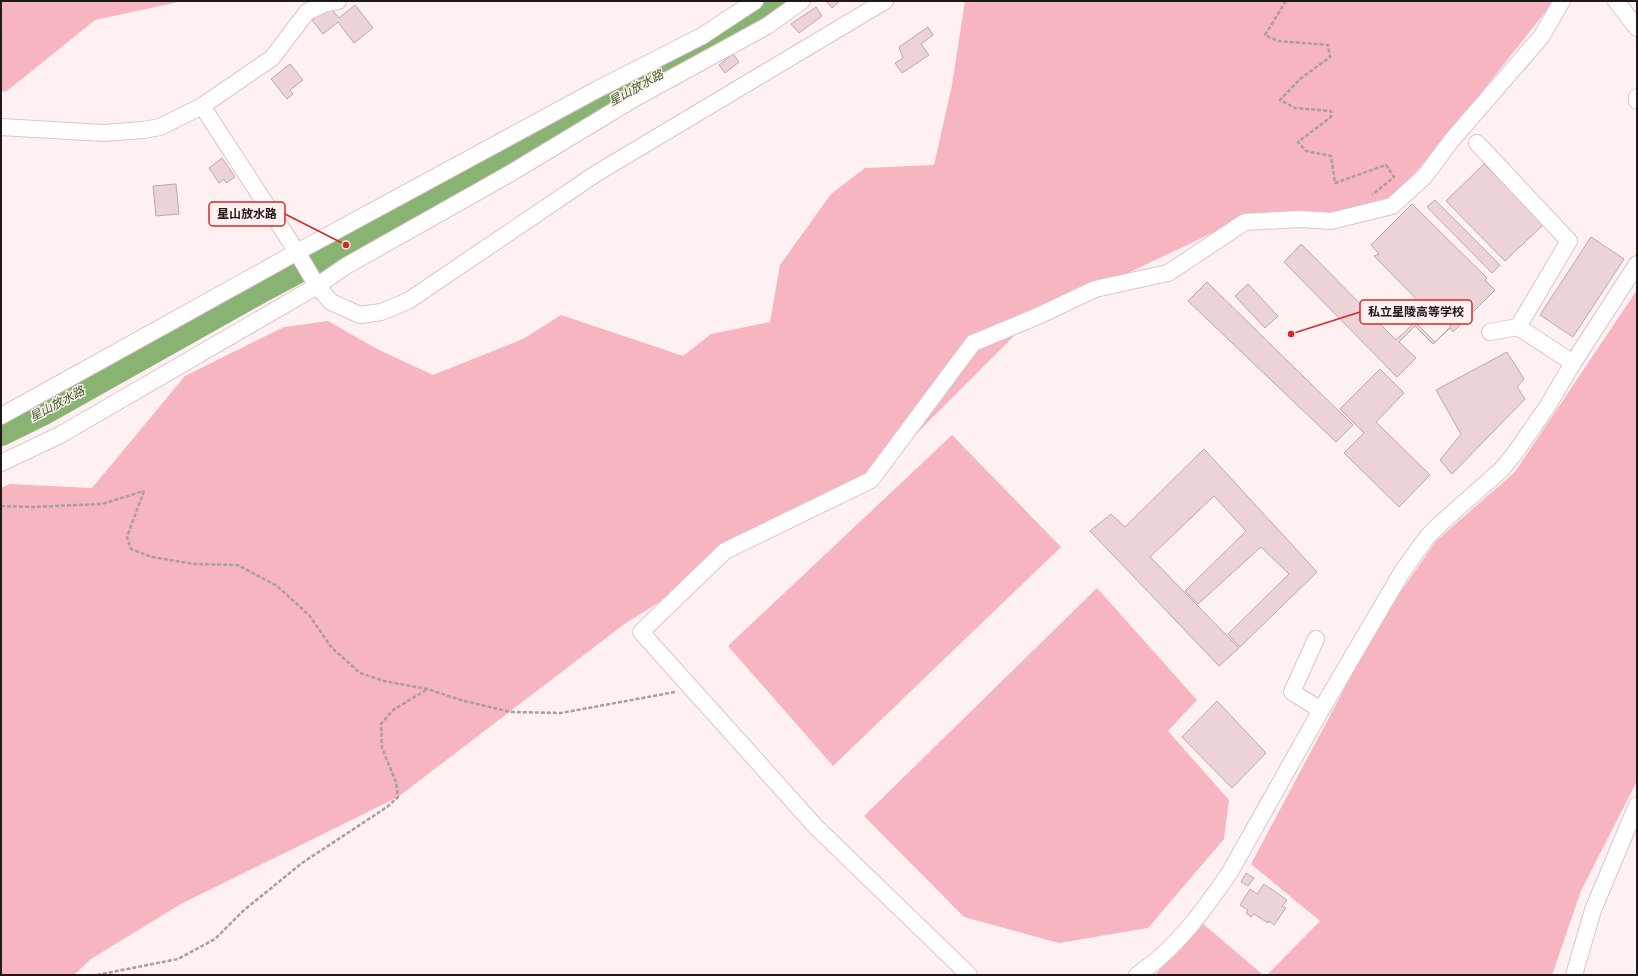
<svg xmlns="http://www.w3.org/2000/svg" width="1638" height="976" font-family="'Fira Sans','Noto Sans JP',sans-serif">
	<rect width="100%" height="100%" fill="#fff0f2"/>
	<!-- green -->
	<g fill="#f7b5c1">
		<polygon points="1,1 183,1 95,20 7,91 1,92"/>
		<polygon points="965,1 1554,1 1454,127 1392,200 1345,218 1246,217 1031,319 863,487 827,496 623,625 398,797 181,904 91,959 74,975 1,975 1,488 10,484 92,488 185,376 284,327 328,321 377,349 433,375 523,339 561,315 683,356 711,334 770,322 780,265 831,194 865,168 934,165 952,85"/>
		<polygon points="1637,290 1637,781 1581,891 1552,975 1267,975 1320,921 1251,864 1381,620 1436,541 1515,472"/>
		<polygon points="952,435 1061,547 833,766 728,646"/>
		<polygon points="1097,588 1197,700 1168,731 1229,800 1224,839 1148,928 1059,943 964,917 864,816"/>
		<polygon points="1201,922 1263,975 1155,975"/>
	</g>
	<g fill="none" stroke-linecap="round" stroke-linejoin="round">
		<!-- river -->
		<polyline stroke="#89b372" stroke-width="26" points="1,433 44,412 263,289 507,159 639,84 749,26 783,1"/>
	</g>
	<!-- building -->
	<g fill="#ecd3d7" stroke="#bea7ab">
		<polygon points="826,1 840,1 832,8"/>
		<polygon points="355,5 373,28 354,43 338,22 323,34 312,20 329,6 339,18"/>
		<polygon points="816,7 822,16 799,33 791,24"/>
		<polygon points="928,27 933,35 921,44 929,55 902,73 895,63 903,58 899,47"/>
		<polygon points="733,54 739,62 725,73 719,65"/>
		<polygon points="290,64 303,80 290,90 293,94 287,99 271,79"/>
		<polygon points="222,158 235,177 226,183 224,179 219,183 209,168"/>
		<polygon points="1484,164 1544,224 1505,261 1446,201"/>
		<polygon points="176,184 179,214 156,216 153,186"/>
		<polygon points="1435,200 1500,265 1492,273 1427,207"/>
		<polygon points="1412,204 1487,278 1485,280 1495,290 1453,332 1450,328 1433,344 1415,326 1399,342 1416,358 1397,377 1284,262 1301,244 1396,340 1415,322 1435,342 1451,326 1444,319 1440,323 1374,256 1379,254 1371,245"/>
		<polygon points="1591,237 1624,259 1573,337 1540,315"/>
		<polygon points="1207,282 1353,425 1336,442 1188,301"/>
		<polygon points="1248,284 1278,316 1265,328 1235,296"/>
		<polygon points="1507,352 1524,379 1517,387 1525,399 1452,474 1440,460 1461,434 1436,390"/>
		<polygon points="1380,369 1404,393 1376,422 1430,475 1399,507 1344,453 1364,433 1340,409"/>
		<polygon points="1204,449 1317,572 1240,647 1228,634 1289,574 1261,547 1198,604 1185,591 1246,531 1214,496 1150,557 1239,648 1219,666 1090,531 1111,514 1125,527"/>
		<polygon points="1217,701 1266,753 1232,788 1182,737"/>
		<polygon points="1246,873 1254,878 1248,886 1241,882"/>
		<polygon points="1264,884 1287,900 1282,906 1286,908 1274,925 1269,921 1268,923 1254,914 1251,917 1246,913 1248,910 1240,905 1250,889 1257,894"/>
	</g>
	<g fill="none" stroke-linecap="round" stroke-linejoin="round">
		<defs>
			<g id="minor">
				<polyline points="1616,1 1637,28"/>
				<polyline points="1637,97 1637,101"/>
				<polyline points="202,106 297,252 317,286 331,302 360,315 381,312 408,301 597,173 885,1"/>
				<polyline points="1,127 104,133 143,130 160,127 202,106 272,58 307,12 326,3 338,1"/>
				<polyline points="1477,143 1569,241 1518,327 1573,363"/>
				<polyline points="1490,332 1518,327"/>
				<polyline points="1,416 297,252 596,90 702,36 755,1"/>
				<polyline points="1,463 60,435 317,286 346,266 511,173 637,97 767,26 802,1"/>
				<polyline points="1316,639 1292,692 1321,710"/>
				<polyline points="969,975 816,827 641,632 725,551 871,480 973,343 1038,316 1095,289 1168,273 1245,222 1300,219 1331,221 1392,206 1425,176 1451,141 1541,37 1562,1"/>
				<path d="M1137 975C1176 949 1204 910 1230 872L1321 710 1402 572 1427 537 1440 524 1501 470 1515 453 1547 407 1573 363 1637 264"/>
				<polyline points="1574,975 1593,910 1637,805"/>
			</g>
		</defs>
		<!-- minor casing -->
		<use href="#minor" stroke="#ddc4c8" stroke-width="18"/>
		<!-- path -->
		<g stroke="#aa9d9f" stroke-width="2.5" stroke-dasharray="4 2" stroke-linecap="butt">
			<polyline points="1286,1 1265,35 1278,41 1328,45 1330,57 1300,79 1280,100 1295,108 1331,111 1331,117 1298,142 1306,151 1331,156 1335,183 1386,165 1394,177 1372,195"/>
			<polyline points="144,491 127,537 131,549 152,557 194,564 238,565 277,586 309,615 332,648 360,673 384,681 427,689 464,701 511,712 561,713 675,692"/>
			<polyline points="1,506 33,507 102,504 144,491"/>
			<polyline points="97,975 178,959 215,939 243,911 302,863 387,807 398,797 396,782 382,748 381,724 393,710 426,690"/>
		</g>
		<!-- minor -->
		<use href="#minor" stroke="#fff" stroke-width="16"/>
	</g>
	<g text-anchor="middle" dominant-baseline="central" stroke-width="3" stroke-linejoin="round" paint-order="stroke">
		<!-- water labels -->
		<g font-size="12" font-style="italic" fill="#375e1c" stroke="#fff0f2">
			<text transform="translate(636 88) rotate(-29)">星山放水路</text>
			<text transform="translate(57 404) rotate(-28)">星山放水路</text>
		</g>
	</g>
	<!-- callouts -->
	<path fill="none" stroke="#d62828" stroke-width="1.5" d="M346 245L285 214M1291 334L1360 312"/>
	<g fill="#d62828" stroke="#fff0f2" stroke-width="1.5">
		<circle cx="346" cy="245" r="4"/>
		<circle cx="1291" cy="334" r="4"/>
	</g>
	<g fill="#fff0f2" stroke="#d62828" stroke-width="1.5">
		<rect x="209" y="202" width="76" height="24" rx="4"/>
		<rect x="1360" y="300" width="112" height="24" rx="4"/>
	</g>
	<g font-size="12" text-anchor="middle" font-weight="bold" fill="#1f1718">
		<text x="247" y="218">星山放水路</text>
		<text x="1416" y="316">私立星陵高等学校</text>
	</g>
	<!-- border -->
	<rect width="1638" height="976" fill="none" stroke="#1f1718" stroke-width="4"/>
</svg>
